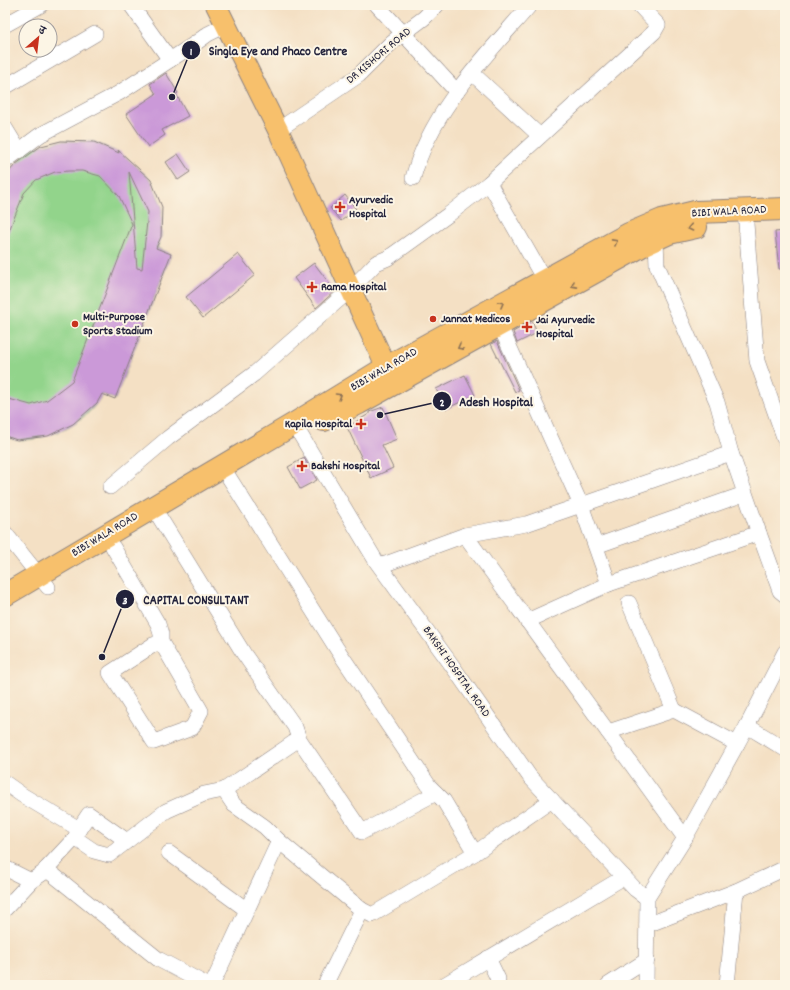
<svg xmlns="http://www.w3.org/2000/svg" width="790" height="990" font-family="Dekko,'Playpen Sans Deva',sans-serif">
	<rect width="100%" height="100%" fill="#fcf5e5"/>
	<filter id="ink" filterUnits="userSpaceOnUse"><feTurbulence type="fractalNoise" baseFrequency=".025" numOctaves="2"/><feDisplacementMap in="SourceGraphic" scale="8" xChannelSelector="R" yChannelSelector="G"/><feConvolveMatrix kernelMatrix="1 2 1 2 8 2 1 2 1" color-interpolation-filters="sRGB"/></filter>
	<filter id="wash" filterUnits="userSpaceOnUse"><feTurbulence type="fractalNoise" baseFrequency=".012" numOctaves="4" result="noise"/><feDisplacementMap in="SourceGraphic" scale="16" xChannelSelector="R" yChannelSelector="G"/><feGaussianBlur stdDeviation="0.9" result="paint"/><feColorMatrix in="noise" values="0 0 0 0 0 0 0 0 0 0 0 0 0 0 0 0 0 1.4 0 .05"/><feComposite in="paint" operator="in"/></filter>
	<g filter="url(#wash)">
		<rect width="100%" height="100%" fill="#f4e0c4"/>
		<!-- park -->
		<path fill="#92d48b" stroke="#5a7b63" d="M61 141 94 142 123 155 151 180 162 207 161 237 157 248 171 254 115 399 102 394C89 422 47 441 17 440 13 440 9 437 5 436V175L31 148Z"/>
		<g id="blocks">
			<!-- building -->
			<g fill="#cb99d8" fill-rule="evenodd">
				<polygon points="166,73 178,93 176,94 188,116 162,130 165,135 148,147 126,114 156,94 150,84"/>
				<path d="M61 141 94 142 119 153 118 150 151 180 162 207 161 237 156 248 171 254 115 399 102 394 97 403 73 424 48 436 17 440 5 436V398L31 405 47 400 72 381 132 224 119 196 100 176 82 171H69L55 172 36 180 24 193 5 241V176L16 164 41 146ZM129 172 148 212 142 269 137 268Z"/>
				<polygon points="178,154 190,172 178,180 166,162"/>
				<polygon points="345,195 356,209 341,221 330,208"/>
				<polygon points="785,231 785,269 779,269 775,232"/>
				<polygon points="238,254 255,275 203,318 186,297"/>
				<polygon points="314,263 335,291 316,308 294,278"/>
				<polygon points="532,321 537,333 517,343 513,332"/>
				<polygon points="497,341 519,390 515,392 491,344"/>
				<polygon points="465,375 475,395 446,409 436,389"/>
				<polygon points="383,407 397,439 382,445 393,468 371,478 347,427 369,414 369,412"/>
				<polygon points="304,458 317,480 300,489 288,467"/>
			</g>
		</g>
	</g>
	<g filter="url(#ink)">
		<use href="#blocks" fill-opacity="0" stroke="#8b8180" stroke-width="1"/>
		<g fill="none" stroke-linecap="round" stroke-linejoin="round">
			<defs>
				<g id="minor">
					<polyline points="131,5 170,60"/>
					<polyline points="377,5 457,92"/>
					<polyline points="5,25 41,5"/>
					<polyline points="472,73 540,136"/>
					<polyline points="5,87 95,34"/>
					<polyline points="5,128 19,151"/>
					<polyline points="278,130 359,75 392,42 424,18 437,5"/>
					<polyline points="5,161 40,135 119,93 193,45 208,34 226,25"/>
					<path d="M413 178C431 110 485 57 530 5"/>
					<polyline points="489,183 545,281"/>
					<polyline points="745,211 757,361 785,440"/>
					<polyline points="656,240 657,265 717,402 731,453 759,533"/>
					<polyline points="500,326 581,505 731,453"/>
					<polyline points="294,424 376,561 451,664 530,777 635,889 647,898"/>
					<polyline points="228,476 337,649 429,786 444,801 475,853"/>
					<polyline points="110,487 168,438 254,374 351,289 376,263 388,258 448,215 489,183 654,32 658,25 639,5"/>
					<polyline points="160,518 244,654 295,727 299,739 362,832 436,793"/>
					<polyline points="5,533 48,587"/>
					<polyline points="596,546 744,494"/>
					<polyline points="113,547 158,624 161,634 161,642 153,645 110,673 154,742 192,728 201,711 161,642"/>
					<polyline points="380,566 465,535"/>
					<polyline points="629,603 674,710"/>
					<polyline points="527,621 609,584"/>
					<polyline points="747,726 785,749"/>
					<polyline points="608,732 674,710 737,744"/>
					<polyline points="5,783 22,795 79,829 75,838 46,869 43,873 31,881 5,909"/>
					<polyline points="79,829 89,814 127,841"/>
					<polyline points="75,838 94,851 109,855 166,811 204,794 224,790"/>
					<polyline points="685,838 465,535 526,524 581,505 609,584 759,533 780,591 785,595"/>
					<polyline points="279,841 265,827 234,805 224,790 299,739"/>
					<polyline points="169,853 247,910"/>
					<polyline points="5,868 31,881"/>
					<polyline points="46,869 158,959 207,985"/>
					<polyline points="647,925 736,891 781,870 785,871"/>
					<polyline points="488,958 498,979 497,985"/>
					<polyline points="212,985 279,841 362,910"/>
					<polyline points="325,985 362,910 372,915 475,853 552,800"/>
					<polyline points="444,985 624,877"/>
					<polyline points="608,985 647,960"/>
					<polyline points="646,985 647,898 685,838 747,726 785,652"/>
					<polyline points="727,985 736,891"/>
				</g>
				<polyline id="major" points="216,5 278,130 393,382"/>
				<g id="highway">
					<polyline points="324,420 359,403 645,244 669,233 696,227"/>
					<polyline points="5,595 294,424 387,367 629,234 662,220 695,212 785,209"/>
				</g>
			</defs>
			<!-- minor casing -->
			<use href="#minor" stroke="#8b8180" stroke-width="16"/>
			<!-- major casing -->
			<use href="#major" stroke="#8b8180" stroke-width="22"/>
			<!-- highway casing -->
			<use href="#highway" stroke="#8b8180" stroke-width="24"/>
			<!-- minor -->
			<use href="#minor" stroke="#fff" stroke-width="15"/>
			<!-- major -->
			<use href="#major" stroke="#f7c06c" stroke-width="20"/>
			<!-- highway -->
			<use href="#highway" stroke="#f7c06c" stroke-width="22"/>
		</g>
		<!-- one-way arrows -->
		<defs><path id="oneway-chevron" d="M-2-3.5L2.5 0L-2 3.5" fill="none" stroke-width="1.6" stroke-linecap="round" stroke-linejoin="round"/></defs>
		<g stroke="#8c7154">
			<use href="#oneway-chevron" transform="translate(690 228) rotate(168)"/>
			<use href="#oneway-chevron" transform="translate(615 242) rotate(-29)"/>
			<use href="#oneway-chevron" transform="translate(574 285) rotate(151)"/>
			<use href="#oneway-chevron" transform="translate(501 304) rotate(-29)"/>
			<use href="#oneway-chevron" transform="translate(460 347) rotate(151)"/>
			<use href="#oneway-chevron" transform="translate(339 396) rotate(-31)"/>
		</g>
	</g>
	<!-- markers -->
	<g fill="#c8321e" stroke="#fcf5e5" stroke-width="1.5">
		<path d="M338 201h4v4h4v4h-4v4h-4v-4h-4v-4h4z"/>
		<path d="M310 281h4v4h4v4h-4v4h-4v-4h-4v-4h4z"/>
		<circle cx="433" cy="319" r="4"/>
		<circle cx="75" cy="324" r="4"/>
		<path d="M525 321h4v4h4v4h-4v4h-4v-4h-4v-4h4z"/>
		<path d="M359 418h4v4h4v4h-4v4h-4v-4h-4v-4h4z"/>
		<path d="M300 460h4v4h4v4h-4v4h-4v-4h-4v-4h4z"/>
	</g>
	<g text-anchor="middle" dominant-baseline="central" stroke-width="4" stroke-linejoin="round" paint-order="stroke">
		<!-- street labels -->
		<g font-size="12" fill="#22223b" stroke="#fcf5e5">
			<text transform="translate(379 56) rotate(-40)">DR KISHORI ROAD</text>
			<text transform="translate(729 212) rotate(-3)">BIBI WALA ROAD</text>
			<text transform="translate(384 370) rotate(-30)">BIBI WALA ROAD</text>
			<text transform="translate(105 535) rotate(-31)">BIBI WALA ROAD</text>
			<text transform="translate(456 672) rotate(55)">BAKSHI HOSPITAL ROAD</text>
		</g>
		<!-- poi labels -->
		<g font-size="12" font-weight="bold" fill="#22223b" stroke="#fcf5e5" text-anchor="start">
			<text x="349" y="200">Ayurvedic<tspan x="349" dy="14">Hospital</tspan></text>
			<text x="321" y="287">Rama Hospital</text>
			<text x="83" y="317">Multi-Purpose<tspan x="83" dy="14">Sports Stadium</tspan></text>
			<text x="441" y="319">Jannat Medicos</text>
			<text x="536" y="320">Jai Ayurvedic<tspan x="536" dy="14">Hospital</tspan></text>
			<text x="352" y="424" text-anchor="end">Kapila Hospital</text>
			<text x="311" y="466">Bakshi Hospital</text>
		</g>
	</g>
	<!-- callouts -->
	<path fill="none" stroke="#22223b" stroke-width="1.5" d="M172 97L191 50M380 415L442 401M102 657L125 599"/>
	<g fill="#22223b" stroke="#fcf5e5" stroke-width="1.5">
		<circle cx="172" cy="97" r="4"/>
		<circle cx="380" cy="415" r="4"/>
		<circle cx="102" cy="657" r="4"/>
		<circle cx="191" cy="50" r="10"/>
		<circle cx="442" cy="401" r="10"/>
		<circle cx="125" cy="599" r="10"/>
	</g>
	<g font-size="12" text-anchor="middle" font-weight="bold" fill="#fff">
		<text x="191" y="55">1</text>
		<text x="442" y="406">2</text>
		<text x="125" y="604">3</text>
	</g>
	<g font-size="13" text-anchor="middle" font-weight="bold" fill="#22223b" stroke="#fcf5e5" stroke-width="4" stroke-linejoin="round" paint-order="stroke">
		<text x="278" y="55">Singla Eye and Phaco Centre</text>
		<text x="496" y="406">Adesh Hospital</text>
		<text x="196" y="604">CAPITAL CONSULTANT</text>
	</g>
	<!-- margin -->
	<rect width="790" height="990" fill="none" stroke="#fcf5e5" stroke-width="20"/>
	<!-- north arrow -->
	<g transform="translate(38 38) rotate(28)"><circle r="19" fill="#fcf5e5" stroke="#a5a1a1"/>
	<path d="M0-3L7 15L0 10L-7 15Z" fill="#c8321e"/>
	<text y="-6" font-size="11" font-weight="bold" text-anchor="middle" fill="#22223b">उ</text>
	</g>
</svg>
